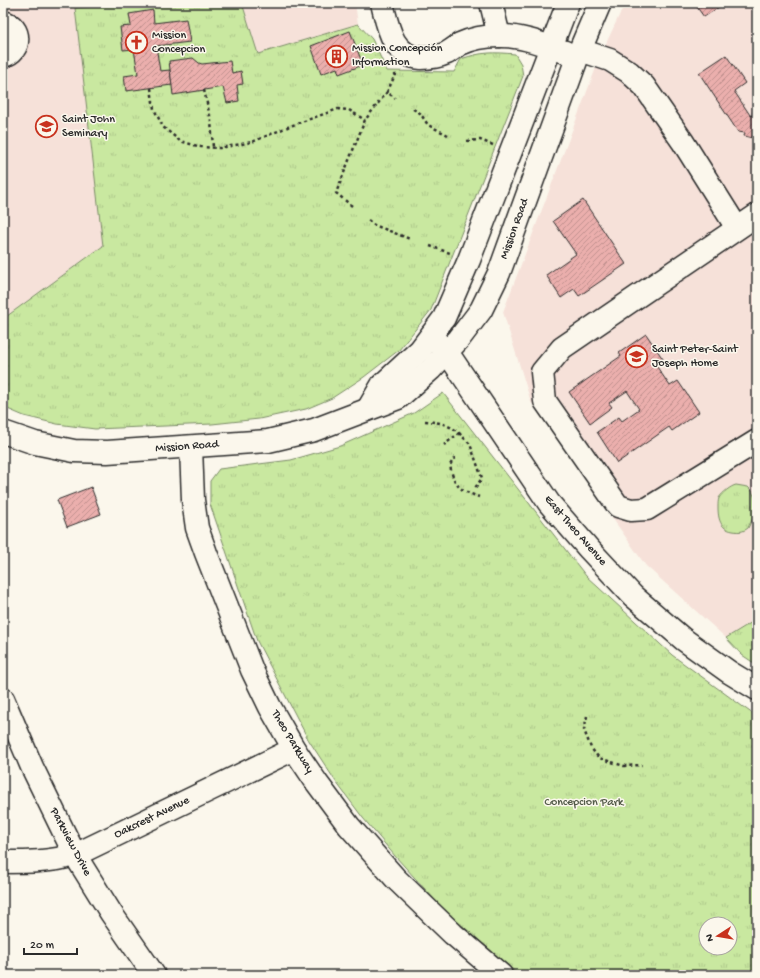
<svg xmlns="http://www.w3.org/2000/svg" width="760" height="978" font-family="'Gochi Hand',sans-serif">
	<defs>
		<pattern id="park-tufts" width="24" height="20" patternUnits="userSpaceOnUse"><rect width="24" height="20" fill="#c9e8a0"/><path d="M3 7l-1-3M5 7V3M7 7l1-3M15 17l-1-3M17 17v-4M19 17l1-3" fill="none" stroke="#adc78a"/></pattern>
		<pattern id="building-hatch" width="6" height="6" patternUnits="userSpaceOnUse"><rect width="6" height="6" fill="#ebafad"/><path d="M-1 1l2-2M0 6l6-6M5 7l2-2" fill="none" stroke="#bf8f8d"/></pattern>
	</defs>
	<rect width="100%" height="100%" fill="#fbf7ec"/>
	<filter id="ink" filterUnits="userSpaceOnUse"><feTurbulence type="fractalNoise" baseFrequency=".025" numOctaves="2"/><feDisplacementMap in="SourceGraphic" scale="8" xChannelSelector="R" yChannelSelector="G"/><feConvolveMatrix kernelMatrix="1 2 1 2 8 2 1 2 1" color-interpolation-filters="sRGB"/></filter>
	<g filter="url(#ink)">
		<!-- built -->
		<g fill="#f6e1d9">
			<polygon points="3,3 127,3 75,8 103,246 3,319"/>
			<polygon points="242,3 355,3 358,24 258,54"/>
			<polygon points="625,3 757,3 757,619 726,638 646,566 531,402 503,312 602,52"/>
		</g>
		<!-- park -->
		<g fill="url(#park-tufts)" stroke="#7a8a66" fill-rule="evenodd">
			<path d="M127 3H242L258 54 358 24 372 39 387 71 454 72 461 59C481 52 493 52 515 54L521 64 523 76 431 310 399 350 364 377 332 398 306 409 259 419 212 424 95 429 57 424 24 416 3 407V319L103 246 75 8Z"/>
			<path d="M443 393 586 576 672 655 757 717V975H519L443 909 395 856 363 818 336 782 308 739 257 641 210 504V481L219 469 291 460 340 446 414 413ZM706 924H730V948H706Z"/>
			<path d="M736 485 748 487 752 491 755 498 756 509 755 514 748 528C743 532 739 532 733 531 720 529 718 518 718 507 718 504 718 501 719 498 722 493 731 486 736 485Z"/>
			<polygon points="757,619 757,665 742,655 726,638"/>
		</g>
		<!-- building -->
		<g fill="url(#building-hatch)" stroke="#2b2b2b">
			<polygon points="694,3 725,3 704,17"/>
			<polygon points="153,10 154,23 186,19 190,42 156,46 160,71 170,70 172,85 126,91 124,76 138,74 134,49 123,50 120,27 131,26 129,14"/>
			<polygon points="350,31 363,65 339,74 337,68 321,74 311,46"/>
			<polygon points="726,55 745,83 734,91 750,115 752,116 755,106 757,107 757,139 744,136 745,133 738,132 699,73"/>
			<polygon points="193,58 199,63 202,64 230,61 232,73 241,71 243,84 237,85 239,101 227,103 223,87 173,95 169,61"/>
			<polygon points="583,200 626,264 579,296 574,289 561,298 546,275 576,254 553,221"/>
			<polygon points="646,334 663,359 655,364 670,386 678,381 699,412 672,431 669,427 617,463 597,432 619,417 622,421 639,409 627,391 609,403 612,407 590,423 569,392 621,356 619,353"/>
			<polygon points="91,487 101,514 67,527 57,500"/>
		</g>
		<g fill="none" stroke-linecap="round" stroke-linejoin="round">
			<defs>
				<g id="minor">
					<path d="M382 3C388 27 392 56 421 58 431 58 438 57 447 53 452 50 456 47 460 44 471 39 487 36 499 36 521 35 545 45 565 52"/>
					<polyline points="491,3 499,36"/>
					<path d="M3 22C22 26 22 52 3 56"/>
					<polyline points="580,50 610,60 629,72 644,86 683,142 737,228"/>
					<polyline points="757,215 562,348 542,372 545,401 618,506 631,510 647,509 757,441"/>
					<polyline points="431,336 447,352 549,503 589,549 633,596 683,639 729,672 757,689"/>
					<polyline points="368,409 382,385 420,350 444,318 469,260 568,3"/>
					<polyline points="3,432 35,443 74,451 107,452 268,441 314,430 398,398 431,369 459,339 481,310 499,273 580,50 600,3"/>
					<polyline points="191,447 193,500 197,528 206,553 252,670 270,707 294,749 317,783 349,826 396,879 453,934 501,975"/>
					<polyline points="3,699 32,767 75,855 111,913 154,975"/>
					<path d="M3 862C28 862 51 862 75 855L294 749"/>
				</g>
			</defs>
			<!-- minor casing -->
			<use href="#minor" stroke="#2b2b2b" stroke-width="25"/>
			<!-- path -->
			<g stroke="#2b2b2b" stroke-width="2.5" stroke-dasharray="3 3" stroke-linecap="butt">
				<polyline points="151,88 154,109 163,127 180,141 201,147 220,148 252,142 290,126 338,109 349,110 365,120"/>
				<polyline points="204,90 211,121 213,148"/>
				<polyline points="387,92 395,75 397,75"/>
				<polyline points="413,109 420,113 428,125 448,135"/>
				<polyline points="467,141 480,140 493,145"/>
				<polyline points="352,206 336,193 365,120 387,92 395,98"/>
				<polyline points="368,220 374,225 410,239"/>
				<polyline points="430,246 450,253"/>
				<path d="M425 421C439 422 448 424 459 433L444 445"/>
				<polyline points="459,433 470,444 482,478 475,488"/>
				<path d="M455 457 450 465C454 487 460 490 479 497"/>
				<polyline points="587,716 584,730 591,748 599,758 624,766 642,765"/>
			</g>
			<!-- minor -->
			<use href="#minor" stroke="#fbf7ec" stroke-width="22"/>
		</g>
	</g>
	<!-- icons -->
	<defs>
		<symbol id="church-ring" viewBox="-11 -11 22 22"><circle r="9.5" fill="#fbf7ec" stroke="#c8321e" stroke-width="1.5"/><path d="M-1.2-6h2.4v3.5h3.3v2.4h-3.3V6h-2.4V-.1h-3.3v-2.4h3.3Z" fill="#c8321e"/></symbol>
		<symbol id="building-ring" viewBox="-11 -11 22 22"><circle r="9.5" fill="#fbf7ec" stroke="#c8321e" stroke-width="1.5"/><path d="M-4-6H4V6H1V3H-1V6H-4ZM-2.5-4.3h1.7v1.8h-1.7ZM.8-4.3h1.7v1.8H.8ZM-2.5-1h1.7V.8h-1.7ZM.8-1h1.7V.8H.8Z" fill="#c8321e"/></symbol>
		<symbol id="school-ring" viewBox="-11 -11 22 22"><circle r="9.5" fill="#fbf7ec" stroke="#c8321e" stroke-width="1.5"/><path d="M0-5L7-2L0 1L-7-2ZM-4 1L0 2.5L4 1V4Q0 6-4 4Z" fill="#c8321e"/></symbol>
	</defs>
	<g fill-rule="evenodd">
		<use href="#church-ring" x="124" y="30" width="25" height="25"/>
		<use href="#building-ring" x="324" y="44" width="25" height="25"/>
		<use href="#school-ring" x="34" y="114" width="25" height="25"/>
		<use href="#school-ring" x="624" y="344" width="25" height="25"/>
	</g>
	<g text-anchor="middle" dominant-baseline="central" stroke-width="3" stroke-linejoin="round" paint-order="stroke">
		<!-- poi labels -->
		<g font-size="12" fill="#2b2b2b" stroke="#fbf7ec" text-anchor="start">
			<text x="152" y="36">Mission<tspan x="152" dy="14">Concepcion</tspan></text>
			<text x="352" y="49">Mission Concepción<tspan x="352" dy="14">Information</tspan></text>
			<text x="62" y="120">Saint John<tspan x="62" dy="14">Seminary</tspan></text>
			<text x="652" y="350">Saint Peter-Saint<tspan x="652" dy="14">Joseph Home</tspan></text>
		</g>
		<!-- street labels -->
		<g font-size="12" fill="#2b2b2b" stroke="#fbf7ec">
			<text transform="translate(515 229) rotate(-70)">Mission Road</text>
			<text transform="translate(187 447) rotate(-4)">Mission Road</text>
			<text transform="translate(575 531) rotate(49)">East Theo Avenue</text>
			<text transform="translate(292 742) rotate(59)">Theo Parkway</text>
			<text transform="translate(152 818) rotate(-26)">Oakcrest Avenue</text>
			<text transform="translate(70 842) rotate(62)">Parkview Drive</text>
		</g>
		<!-- park labels -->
		<g font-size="12" fill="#525a48" stroke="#fbf7ec">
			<text x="584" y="803">Concepcion Park</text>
		</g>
	</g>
	<!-- margin -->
	<rect width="760" height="978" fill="none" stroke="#fbf7ec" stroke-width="16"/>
	<rect x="8" y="8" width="744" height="962" fill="none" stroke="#2b2b2b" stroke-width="1.5" filter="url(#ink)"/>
	<!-- north arrow -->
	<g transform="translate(718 936) rotate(258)"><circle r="19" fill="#fbf7ec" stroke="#a8a59f"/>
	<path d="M0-3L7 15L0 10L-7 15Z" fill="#c8321e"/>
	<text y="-6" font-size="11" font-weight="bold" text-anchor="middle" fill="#2b2b2b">N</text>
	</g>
	<!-- scale -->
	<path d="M24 948v6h53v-6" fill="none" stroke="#2b2b2b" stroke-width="2"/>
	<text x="30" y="948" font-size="12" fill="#2b2b2b" stroke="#fbf7ec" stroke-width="3" paint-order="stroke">20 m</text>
</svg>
